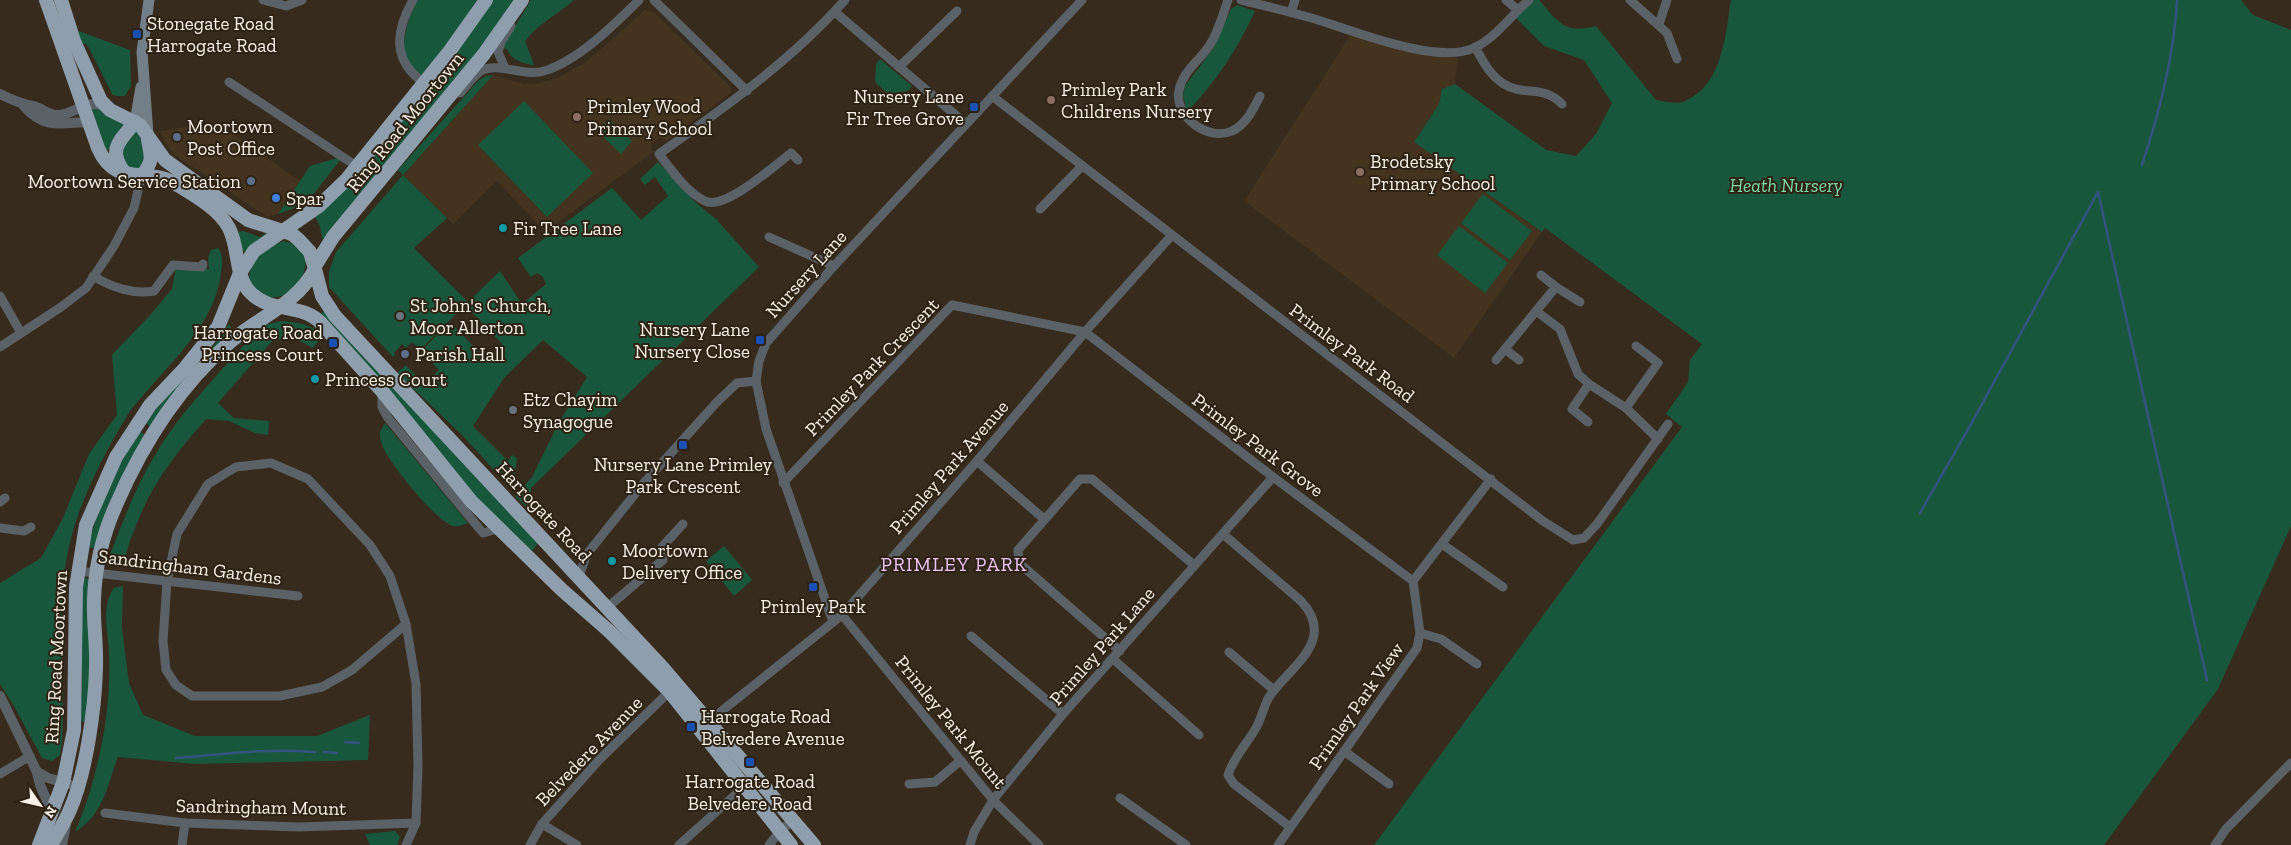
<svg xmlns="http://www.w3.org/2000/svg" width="2291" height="845" font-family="'Zilla Slab',serif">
	<rect width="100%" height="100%" fill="#372b1d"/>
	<!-- built -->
	<g fill="#43331f">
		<polygon points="645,10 654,12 730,86 731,93 666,141 660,138 651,144 653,152 545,232 497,181 453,224 403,175 493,75 524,84 540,83 557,78 586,62"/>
		<polygon points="1353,31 1410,48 1458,52 1455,84 1442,89 1439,104 1414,142 1542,232 1454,358 1244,201"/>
		<polygon points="217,122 300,181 278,214 267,217 176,156 168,147 160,131"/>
	</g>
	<!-- green -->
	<g fill="#19573d">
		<path d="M418 0H477L455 34 422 75C391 66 407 18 418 0Z"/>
		<polygon points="492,0 516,0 493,34 325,241 322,238 320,226 314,215"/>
		<path d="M531 0H574C559 13 536 26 525 41L534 65C522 63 512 61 507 49L502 48Z"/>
		<path d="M1529 0H1539C1557 21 1565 35 1596 26L1656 100C1663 101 1676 104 1683 102 1723 86 1725 36 1731 0H2241L2253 15 2291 30V526L2218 689 2104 845H1374L1682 427 1666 414 1688 382 1690 360 1702 344 1545 228 1542 232 1414 142 1439 104 1442 89 1455 84 1546 150 1576 156 1596 134 1612 103 1584 60 1544 46 1513 15Z"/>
		<path d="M1237 5 1255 11C1238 48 1216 82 1187 112L1183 95 1185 86 1213 49 1231 9Z"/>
		<polygon points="76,30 130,50 131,86 125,96 116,96 112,94 89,48 86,44 80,43"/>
		<polygon points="880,59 912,86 908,91 888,94 875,82 876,64"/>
		<polygon points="493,75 403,175 447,218 414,248 468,302 500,271 522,304 546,284 543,277 537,273 531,277 518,258 612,188 641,220 668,196 655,177 645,185 640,179 658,162 694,201 716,219 759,267 531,488 531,502 527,508 515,496 532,477 558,424 587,377 543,340 504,378 473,426 508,461 512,455 517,458 514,478 506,483 462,435 397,373 406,365 424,384 439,370 421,351 450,322 487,360 502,344 465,305 420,350 412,342 406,348 402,344 394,353 395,355 393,357 329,287 329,272 336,252 403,175 398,170 479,80 486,76"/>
		<polygon points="524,101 593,173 547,217 478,145"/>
		<polygon points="94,108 100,109 127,124 113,145 107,150 102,144 92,110"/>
		<polygon points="609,119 632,141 621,154 597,131"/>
		<polygon points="135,130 139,134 146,150 140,170 124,167 119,147"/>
		<polygon points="337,158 340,160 306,204 278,214 310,166"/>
		<polygon points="1483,194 1532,231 1510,260 1461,223"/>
		<polygon points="1459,226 1508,263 1485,293 1437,255"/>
		<polygon points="243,231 260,237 270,231 245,252 242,249 237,232"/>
		<path d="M284 241C330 250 292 314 260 293 233 274 264 247 284 241Z"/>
		<path d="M218 248C224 256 222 264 221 273 215 322 176 357 146 392 139 400 132 407 127 416 99 462 72 515 65 569 58 627 65 685 62 743L60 755 52 761 42 758 14 706 0 684V583L41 558 63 518 89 454 117 415 112 355 151 314 172 289 176 267 209 269 208 258 211 250Z"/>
		<polygon points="326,311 387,379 382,384 319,314"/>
		<path d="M282 321C299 322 310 325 323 334L313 348 296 339H274L218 403 234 418 269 421 268 435 255 433 229 421 206 419C175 454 150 486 134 531 129 543 125 554 124 567 115 564 113 561 111 552 124 519 136 486 155 455 180 412 218 375 251 337L264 325Z"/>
		<polygon points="229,324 234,333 151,427 144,422 212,348"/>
		<polygon points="392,384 539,542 533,550 530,551 496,521 387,389"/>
		<path d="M385 423 468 523C462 525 458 527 453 526 436 521 390 464 383 447 380 442 380 437 380 432Z"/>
		<path d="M139 431 145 435 98 549 88 547C98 506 117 467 139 431Z"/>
		<polygon points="724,546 752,580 734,596 706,561"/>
		<polygon points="86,578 89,579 91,690 84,722 80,721 82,689 80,632 83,579"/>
		<path d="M123 586 122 628 129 683 143 715 195 736H317L370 715 368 760 196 764 118 757C107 786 104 814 75 832 98 779 112 710 109 652 108 632 101 605 114 588Z"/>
		<polygon points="395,831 400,837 397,845 370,845 365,834"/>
	</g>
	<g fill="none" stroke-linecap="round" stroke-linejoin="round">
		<!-- stream -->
		<g stroke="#33547f" stroke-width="2.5">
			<path d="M2142 165C2160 111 2174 57 2177 0"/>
			<polyline points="1920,513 1970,426 2098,192 2207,680"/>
			<polyline points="345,742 359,743"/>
			<polyline points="324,752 337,753"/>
			<path d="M176 758C222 754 269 748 315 752"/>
		</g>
		<!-- minor -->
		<g stroke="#5a6268" stroke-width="9">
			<polyline points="263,0 286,6 302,0"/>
			<path d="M413 0C395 32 392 60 424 83"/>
			<polyline points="654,0 747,91"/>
			<path d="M1228 0C1223 14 1219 30 1211 43 1202 59 1183 70 1179 90 1173 116 1208 142 1232 131 1246 125 1253 109 1260 96"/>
			<path d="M1241 0C1266 6 1290 12 1315 19 1354 31 1437 65 1474 48 1496 38 1511 15 1529 0"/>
			<polyline points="1506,0 1518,10"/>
			<polyline points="1630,0 1667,33 1677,59"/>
			<polyline points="835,12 966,124"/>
			<polyline points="1291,12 1295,0"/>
			<polyline points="1659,24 1667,0"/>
			<path d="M1475 47C1483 61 1490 76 1504 84 1524 97 1543 84 1562 104"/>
			<polyline points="899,67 957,11"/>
			<polyline points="505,68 498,52 501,42 511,26"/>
			<polyline points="229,82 358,167"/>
			<path d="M460 93C467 86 473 76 481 71 497 61 522 77 544 71 578 61 615 24 639 0"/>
			<polyline points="992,96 1543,521 1573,540 1584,538 1597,524 1668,424"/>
			<path d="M798 160 791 153C774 166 724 211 705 201 686 192 671 169 659 154 725 107 791 61 845 0"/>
			<polyline points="1040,209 1081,167"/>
			<polyline points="769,237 834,266"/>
			<polyline points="1541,275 1556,287"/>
			<path d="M93 276C111 287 134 295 154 291L173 265 202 267 203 264"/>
			<polyline points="0,296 21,333"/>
			<polyline points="1580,302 1556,287 1536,311 1560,329 1578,374 1589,384 1626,408 1658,439"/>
			<polyline points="0,347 61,307 86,288 114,246 134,208 141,177"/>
			<polyline points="1505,349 1519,360"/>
			<polyline points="1496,360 1536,311"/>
			<polyline points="382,392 382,407 388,418 483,533 498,529"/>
			<polyline points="1626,408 1658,363 1636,346"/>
			<polyline points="1588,422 1572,409 1589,384"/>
			<polyline points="977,461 1044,519"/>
			<polyline points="783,483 952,305 1085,332 1273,477 1413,581"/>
			<polyline points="0,502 5,498"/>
			<polyline points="0,528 24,531 31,527"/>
			<path d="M1223 534 1301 601C1338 641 1289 667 1269 697 1264 706 1262 716 1257 726 1248 743 1234 756 1228 775L1234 784 1290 827"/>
			<polyline points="1442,544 1503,587"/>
			<polyline points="78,571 298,596"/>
			<polyline points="579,576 587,554 643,484 717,402 737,383 756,381"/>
			<polyline points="608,607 663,560 662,547 683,524"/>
			<polyline points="842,615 993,800 1039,845"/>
			<polyline points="833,622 766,429 756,381 759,361 766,343 834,266 1082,0"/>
			<polyline points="1420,633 1441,639 1477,664"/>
			<polyline points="971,636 1063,714"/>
			<polyline points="1120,651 1019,563 1018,550 1080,479 1092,479 1194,565"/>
			<polyline points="1229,652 1274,690"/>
			<polyline points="1113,659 1199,735"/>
			<polyline points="709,721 842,615 977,461 1085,332 1172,235"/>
			<polyline points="1344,751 1389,784"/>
			<polyline points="0,774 30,756"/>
			<polyline points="909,784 935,782 960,761"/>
			<polyline points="1120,798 1186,845"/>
			<polyline points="105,813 185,823 299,827 416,823"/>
			<polyline points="542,824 577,845"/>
			<polyline points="182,845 185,823"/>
			<polyline points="406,845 416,823 418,766 416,684 406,624 390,576 370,545 308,479 271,463 236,467 208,484 177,534 167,581 163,641 166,670 176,685 192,696 280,696 322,687 352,670 406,624"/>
			<polyline points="530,845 542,824 599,760 672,689"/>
			<polyline points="679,845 744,787"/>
			<polyline points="769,845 780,831 793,820"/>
			<polyline points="970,845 974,832 993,800 1063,714 1273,477"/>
			<polyline points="1278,845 1417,648 1420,633 1413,581 1491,479"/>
			<polyline points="2215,845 2226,829 2291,763"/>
		</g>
		<!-- tertiary -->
		<g stroke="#5a6268" stroke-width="10">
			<path d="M0 94C12 100 21 104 33 106 42 108 49 116 59 115 77 113 83 100 104 105"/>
			<path d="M24 106C45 131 64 122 91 122"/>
			<polyline points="0,696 37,772 40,785 52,812"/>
			<polyline points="37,772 48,778 69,784"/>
			<polyline points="62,845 66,825"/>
		</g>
		<!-- secondary -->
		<g stroke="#727e88" stroke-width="11">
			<polyline points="135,122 141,87"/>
			<polyline points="148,135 142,52 149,0"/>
		</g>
		<!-- trunk -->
		<g stroke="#8e9eac" stroke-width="14">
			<path d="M46 0 98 148C116 189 147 166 176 184 194 195 219 209 229 228 240 249 234 279 253 295 272 312 301 304 320 322L382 391 471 501 562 590 609 631 669 691 791 845"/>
			<path d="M124 172C107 149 120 141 135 122"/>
			<path d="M141 177C153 161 152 159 148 140"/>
			<polyline points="315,266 333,237 484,54 522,0"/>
			<polyline points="315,269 322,296 335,316 663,668 814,845"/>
			<polyline points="39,845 63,783 74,730 76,587 86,525 116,457 150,405 185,368 218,327 240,273 254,251 319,206 347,179 449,52 486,0"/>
			<path d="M51 845C57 834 64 823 69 812 86 775 95 708 96 668 97 645 93 622 94 600 95 567 103 534 116 505 142 445 180 385 230 342 259 317 297 304 315 269L310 252 299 240 292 234 248 220 165 160 140 125 110 110 101 101 74 41 61 0"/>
		</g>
	</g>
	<!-- markers -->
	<g fill="#1a4fb4" stroke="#2d2213" stroke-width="2">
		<rect x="132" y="29" width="10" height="10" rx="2.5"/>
		<rect x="969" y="102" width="10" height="10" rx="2.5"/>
		<rect x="755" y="335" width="10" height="10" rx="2.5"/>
		<rect x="328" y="338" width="10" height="10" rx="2.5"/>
		<rect x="678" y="440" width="10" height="10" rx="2.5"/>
		<rect x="808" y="582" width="10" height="10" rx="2.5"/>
		<rect x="686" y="722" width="10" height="10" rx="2.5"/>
		<rect x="745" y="757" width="10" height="10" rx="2.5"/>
	</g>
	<g fill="#8d6e63" stroke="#2d2213" stroke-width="2">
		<circle cx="1051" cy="100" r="5"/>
		<circle cx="577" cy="117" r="5"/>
		<circle cx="1360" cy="172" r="5"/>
	</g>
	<g fill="#5c6f8a" stroke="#2d2213" stroke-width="2">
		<circle cx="177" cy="137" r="5"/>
		<circle cx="251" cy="181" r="5"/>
		<circle cx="405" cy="354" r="5"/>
	</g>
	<circle fill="#3f7fe0" stroke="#2d2213" stroke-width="2" cx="276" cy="198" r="5"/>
	<g fill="#0f9aa8" stroke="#2d2213" stroke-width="2">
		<circle cx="503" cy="228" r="5"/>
		<circle cx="315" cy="379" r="5"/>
		<circle cx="612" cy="561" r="5"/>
	</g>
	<g fill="#6b7280" stroke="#2d2213" stroke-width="2">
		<circle cx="400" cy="316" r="5"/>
		<circle cx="513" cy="410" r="5"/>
	</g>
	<g text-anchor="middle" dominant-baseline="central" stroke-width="4" stroke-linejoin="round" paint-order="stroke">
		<!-- poi labels -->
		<g font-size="19" fill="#f9f1e8" stroke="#2d2213" text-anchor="start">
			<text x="147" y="23">Stonegate Road<tspan x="147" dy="22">Harrogate Road</tspan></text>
			<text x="1061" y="89">Primley Park<tspan x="1061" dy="22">Childrens Nursery</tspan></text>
			<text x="964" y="96" text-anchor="end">Nursery Lane<tspan x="964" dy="22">Fir Tree Grove</tspan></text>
			<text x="587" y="106">Primley Wood<tspan x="587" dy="22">Primary School</tspan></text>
			<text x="187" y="126">Moortown<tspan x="187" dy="22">Post Office</tspan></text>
			<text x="1370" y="161">Brodetsky<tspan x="1370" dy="22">Primary School</tspan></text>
			<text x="241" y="181" text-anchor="end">Moortown Service Station</text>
			<text x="286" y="198">Spar</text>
			<text x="513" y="228">Fir Tree Lane</text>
			<text x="410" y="305">St John's Church,<tspan x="410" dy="22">Moor Allerton</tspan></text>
			<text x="750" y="329" text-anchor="end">Nursery Lane<tspan x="750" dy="22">Nursery Close</tspan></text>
			<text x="323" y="332" text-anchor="end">Harrogate Road<tspan x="323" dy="22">Princess Court</tspan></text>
			<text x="415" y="354">Parish Hall</text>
			<text x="325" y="379">Princess Court</text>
			<text x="523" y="399">Etz Chayim<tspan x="523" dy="22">Synagogue</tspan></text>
			<text x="683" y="464" text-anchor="middle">Nursery Lane Primley<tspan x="683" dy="22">Park Crescent</tspan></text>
			<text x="622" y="550">Moortown<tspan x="622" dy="22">Delivery Office</tspan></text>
			<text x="813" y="606" text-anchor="middle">Primley Park</text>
			<text x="701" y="716">Harrogate Road<tspan x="701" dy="22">Belvedere Avenue</tspan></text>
			<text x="750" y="781" text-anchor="middle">Harrogate Road<tspan x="750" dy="22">Belvedere Road</tspan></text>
		</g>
		<!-- street labels -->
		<g font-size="19" fill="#f9f1e8" stroke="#2d2213">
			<text transform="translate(405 122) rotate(-51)">Ring Road Moortown</text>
			<text transform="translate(806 274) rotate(-48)">Nursery Lane</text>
			<text transform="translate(1352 353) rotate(37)">Primley Park Road</text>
			<text transform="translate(872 367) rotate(-46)">Primley Park Crescent</text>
			<text transform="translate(1258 445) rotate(37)">Primley Park Grove</text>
			<text transform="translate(949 467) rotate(-49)">Primley Park Avenue</text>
			<text transform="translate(544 512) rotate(47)">Harrogate Road</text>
			<text transform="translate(190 567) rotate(7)">Sandringham Gardens</text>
			<text transform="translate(1102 646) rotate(-49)">Primley Park Lane</text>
			<text transform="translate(56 657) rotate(-87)">Ring Road Moortown</text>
			<text transform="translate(1356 706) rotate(-55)">Primley Park View</text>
			<text transform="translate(951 722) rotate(51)">Primley Park Mount</text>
			<text transform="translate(589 751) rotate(-46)">Belvedere Avenue</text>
			<text transform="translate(261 807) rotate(1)">Sandringham Mount</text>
		</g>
		<!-- park labels -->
		<g font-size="19" font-style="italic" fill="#7cdaad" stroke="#2d2213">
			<text x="1786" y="185">Heath Nursery</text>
		</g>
		<!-- neighbourhood labels -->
		<g font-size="20" letter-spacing="1" fill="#ecc5f7" stroke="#2d2213">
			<text x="954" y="564">PRIMLEY PARK</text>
		</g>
	</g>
	<!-- north arrow -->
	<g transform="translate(40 805) rotate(124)" stroke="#2d2213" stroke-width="4" paint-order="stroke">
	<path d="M0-4L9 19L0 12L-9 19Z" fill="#f9f1e8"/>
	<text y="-8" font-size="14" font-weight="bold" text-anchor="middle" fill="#f9f1e8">N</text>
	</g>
</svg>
